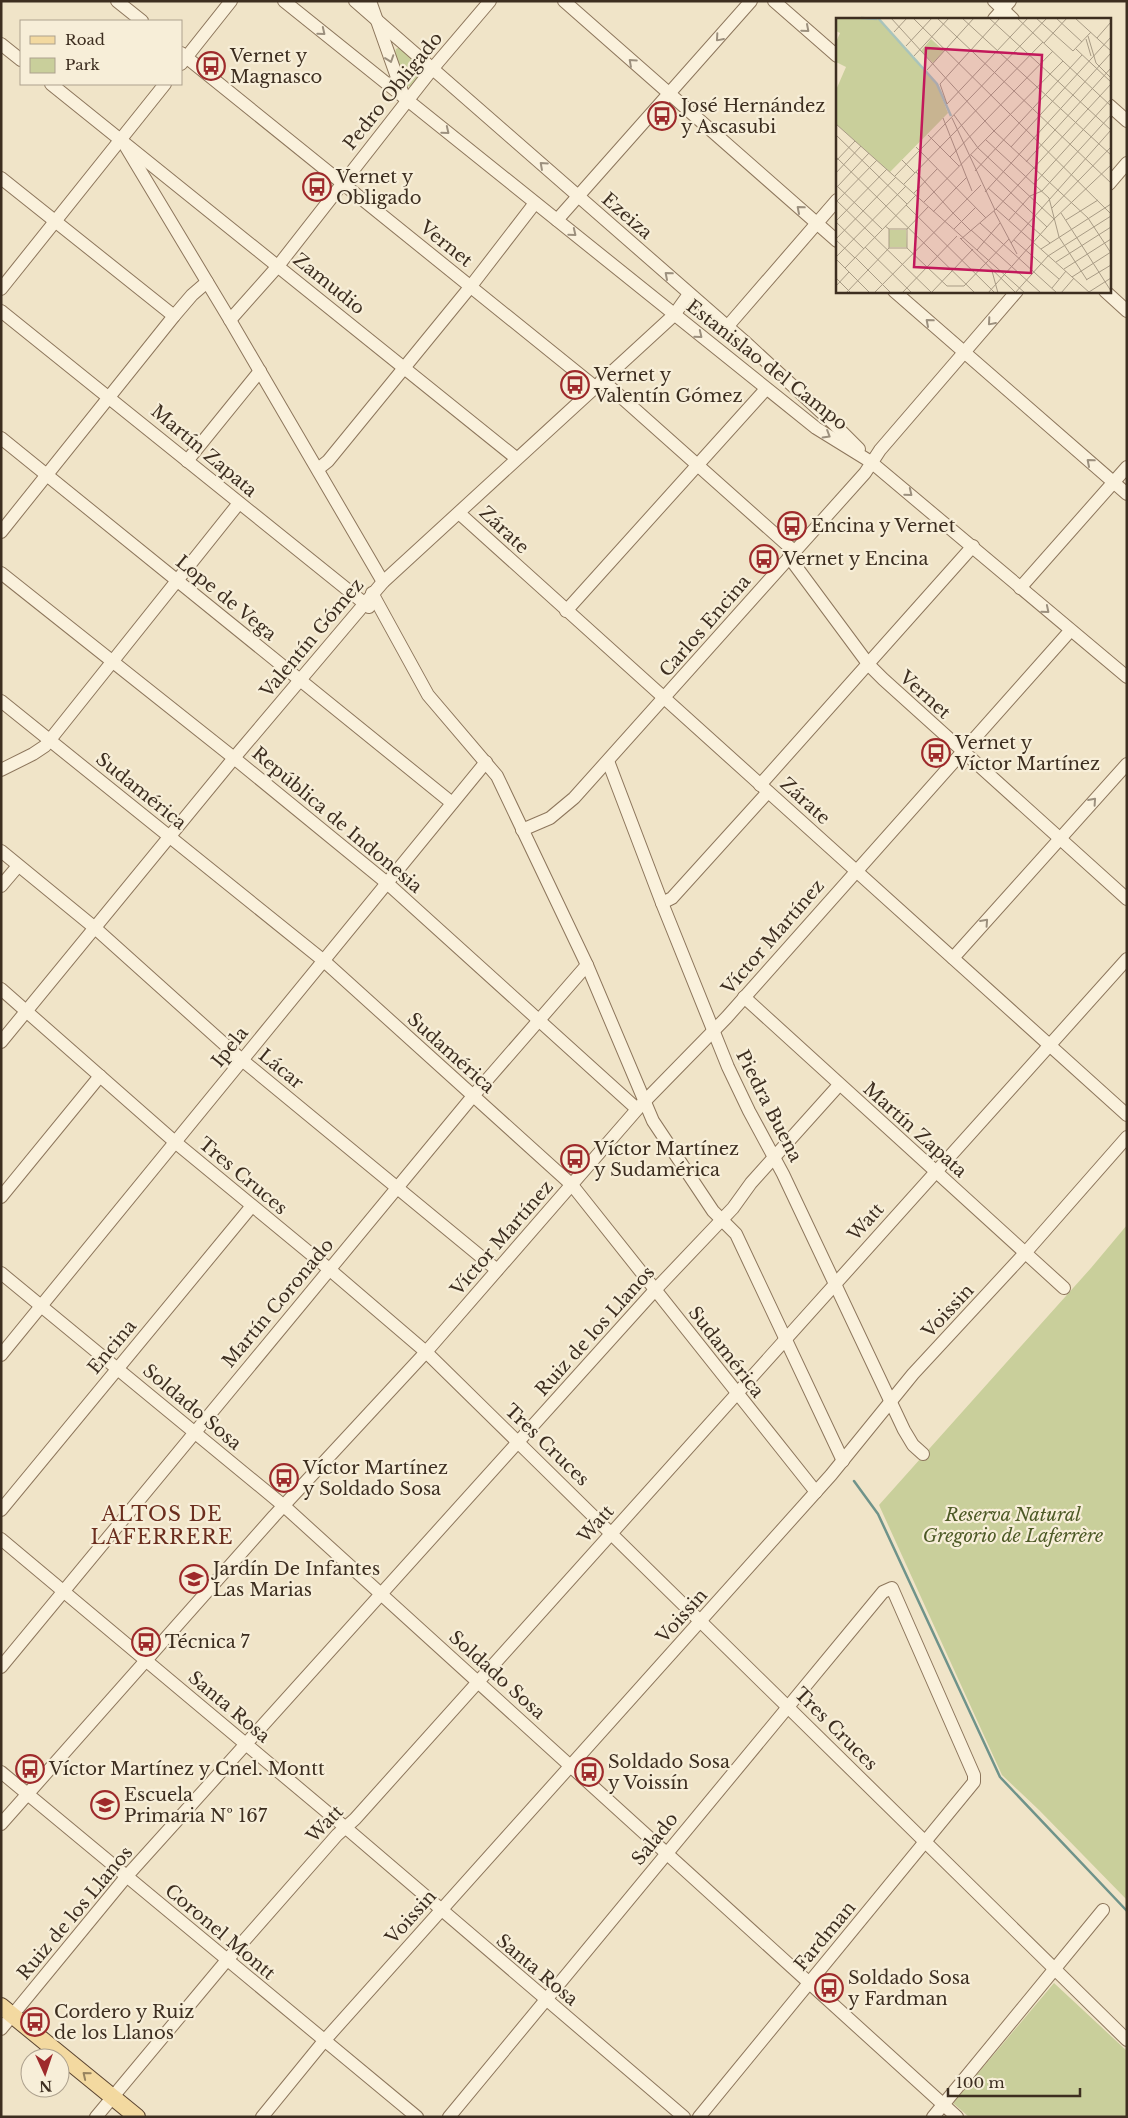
<svg xmlns="http://www.w3.org/2000/svg" width="1128" height="2118" font-family="'Libre Baskerville',serif">
	<rect width="100%" height="100%" fill="#f0e4c8"/>
	<!-- green -->
	<g fill="#c9cf9b">
		<polygon points="400,47 425,66 411,87 405,85 394,55 396,49"/>
		<polygon points="1127,1225 1127,1900 1039,1810 1002,1775 879,1505 1091,1268"/>
		<polygon points="1054,1983 1127,2051 1127,2117 969,2117 953,2103"/>
	</g>
	<g fill="none" stroke-linecap="round" stroke-linejoin="round">
		<!-- stream -->
		<polyline stroke="#6f938a" stroke-width="2.5" points="854,1481 878,1514 1000,1777 1127,1911"/>
		<defs>
			<g id="minor">
				<polyline points="117,1 142,21"/>
				<polyline points="284,1 816,428 871,462 1127,677"/>
				<polyline points="355,1 744,341 832,422 859,449"/>
				<polyline points="370,1 404,97"/>
				<polyline points="564,1 837,241"/>
				<polyline points="774,1 837,56"/>
				<polyline points="994,1 1013,19"/>
				<polyline points="994,19 1010,1"/>
				<polyline points="1,44 21,60"/>
				<polyline points="181,53 595,387"/>
				<polyline points="181,64 231,1"/>
				<polyline points="51,84 516,458"/>
				<polyline points="1109,105 1127,121"/>
				<polyline points="126,147 230,320 383,582"/>
				<polyline points="1,178 174,316"/>
				<polyline points="1109,184 1127,163"/>
				<polyline points="557,220 751,1"/>
				<polyline points="1,289 165,84"/>
				<polyline points="894,291 1127,494"/>
				<polyline points="1105,291 1127,311"/>
				<polyline points="1,311 369,607"/>
				<polyline points="230,320 278,266 433,68 490,1"/>
				<polyline points="727,327 837,200"/>
				<polyline points="602,380 794,551"/>
				<polyline points="1,438 452,803"/>
				<polyline points="187,461 260,371"/>
				<polyline points="318,469 328,461 471,286 535,203"/>
				<polyline points="459,513 1127,1115"/>
				<polyline points="1,532 174,316 192,295 207,282"/>
				<polyline points="789,557 869,665 883,679 1127,899"/>
				<polyline points="1,573 234,758 387,883 637,1109"/>
				<polyline points="1020,588 1127,467"/>
				<polyline points="372,593 428,695 497,776 587,965 653,1121 713,1211 736,1234 843,1461"/>
				<polyline points="566,611 766,389"/>
				<polyline points="1,701 324,961 572,1185 816,1492"/>
				<polyline points="608,761 662,903 728,1067 749,1111 783,1174 904,1430 913,1445 923,1454"/>
				<polyline points="1,770 33,754 45,746 239,503"/>
				<polyline points="760,785 973,546"/>
				<polyline points="522,830 550,818 574,798 865,473 880,450 1017,291"/>
				<polyline points="1,851 95,928 242,1060 497,1270"/>
				<polyline points="1,886 18,866"/>
				<polyline points="662,903 672,898 768,792"/>
				<polyline points="953,958 1127,764"/>
				<polyline points="1,989 175,1142 329,1269 426,1352 1127,2040"/>
				<polyline points="744,997 1064,1288"/>
				<polyline points="1,1042 234,758 383,582 674,315 689,294"/>
				<polyline points="1,1197 100,1076"/>
				<polyline points="1,1273 284,1506 957,2117"/>
				<polyline points="1,1355 486,762"/>
				<polyline points="1,1510 251,1207"/>
				<polyline points="1,1539 346,1828 684,2117"/>
				<polyline points="1,1667 473,1096 587,965"/>
				<polyline points="1,1772 417,2117"/>
				<polyline points="1,1824 274,1516 426,1352 640,1106 727,1017 1070,631"/>
				<polyline points="1,2029 126,1877 655,1290 733,1208 751,1183 839,1085"/>
				<polyline points="96,2117 227,1960 337,1835 355,1819 1127,959"/>
				<polyline points="262,2117 324,2041 831,1475 913,1374 1026,1252 1127,1137"/>
				<polyline points="449,2117 883,1592 892,1588 974,1775 974,1782 699,2117"/>
				<polyline points="933,2117 1103,1910"/>
			</g>
			<polyline id="major" points="1,2006 137,2117"/>
		</defs>
		<!-- minor casing -->
		<use href="#minor" stroke="#8d765c" stroke-width="14"/>
		<!-- major casing -->
		<use href="#major" stroke="#5b4430" stroke-width="18"/>
		<!-- minor -->
		<use href="#minor" stroke="#faf1dc" stroke-width="12"/>
		<!-- major -->
		<use href="#major" stroke="#f3d9a0" stroke-width="16"/>
	</g>
	<!-- one-way arrows -->
	<defs><path id="oneway-chevron" d="M-2-3.5L2.5 0L-2 3.5" fill="none" stroke-width="1.6" stroke-linecap="round" stroke-linejoin="round" transform="scale(1.25)"/></defs>
	<g stroke="#9c907e">
		<use href="#oneway-chevron" transform="translate(806 29) rotate(41)"/>
		<use href="#oneway-chevron" transform="translate(322 32) rotate(39)"/>
		<use href="#oneway-chevron" transform="translate(719 38) rotate(131)"/>
		<use href="#oneway-chevron" transform="translate(390 59) rotate(71)"/>
		<use href="#oneway-chevron" transform="translate(632 62) rotate(-138)"/>
		<use href="#oneway-chevron" transform="translate(446 131) rotate(39)"/>
		<use href="#oneway-chevron" transform="translate(543 165) rotate(-138)"/>
		<use href="#oneway-chevron" transform="translate(800 209) rotate(-139)"/>
		<use href="#oneway-chevron" transform="translate(573 233) rotate(39)"/>
		<use href="#oneway-chevron" transform="translate(668 275) rotate(-139)"/>
		<use href="#oneway-chevron" transform="translate(929 322) rotate(-139)"/>
		<use href="#oneway-chevron" transform="translate(991 322) rotate(131)"/>
		<use href="#oneway-chevron" transform="translate(699 335) rotate(39)"/>
		<use href="#oneway-chevron" transform="translate(827 435) rotate(31)"/>
		<use href="#oneway-chevron" transform="translate(1090 462) rotate(-139)"/>
		<use href="#oneway-chevron" transform="translate(909 493) rotate(39)"/>
		<use href="#oneway-chevron" transform="translate(1046 610) rotate(40)"/>
		<use href="#oneway-chevron" transform="translate(1093 801) rotate(-48)"/>
		<use href="#oneway-chevron" transform="translate(985 922) rotate(-48)"/>
	</g>
	<use stroke="#988460" href="#oneway-chevron" transform="translate(86 2075) rotate(-141)"/>
	<!-- icons -->
	<defs>
		<symbol id="bus-ring" viewBox="-11 -11 22 22"><circle r="9.5" fill="#f7eed8" stroke="#9e2a2b" stroke-width="1.5"/><path d="M-5-6H5V4H4V6H2V4H-2V6H-4V4H-5ZM-3.5-4V0h7V-4ZM-3.5 1.2v1.5H-2V1.2ZM2 1.2v1.5H3.5V1.2Z" fill="#9e2a2b"/></symbol>
		<symbol id="school-ring" viewBox="-11 -11 22 22"><circle r="9.5" fill="#f7eed8" stroke="#9e2a2b" stroke-width="1.5"/><path d="M0-5L7-2L0 1L-7-2ZM-4 1L0 2.5L4 1V4Q0 6-4 4Z" fill="#9e2a2b"/></symbol>
	</defs>
	<g fill-rule="evenodd">
		<use href="#bus-ring" x="195" y="50" width="32" height="32"/>
		<use href="#bus-ring" x="646" y="100" width="32" height="32"/>
		<use href="#bus-ring" x="301" y="171" width="32" height="32"/>
		<use href="#bus-ring" x="559" y="369" width="32" height="32"/>
		<use href="#bus-ring" x="776" y="510" width="32" height="32"/>
		<use href="#bus-ring" x="748" y="543" width="32" height="32"/>
		<use href="#bus-ring" x="920" y="737" width="32" height="32"/>
		<use href="#bus-ring" x="559" y="1143" width="32" height="32"/>
		<use href="#bus-ring" x="268" y="1462" width="32" height="32"/>
		<use href="#school-ring" x="178" y="1563" width="32" height="32"/>
		<use href="#bus-ring" x="130" y="1626" width="32" height="32"/>
		<use href="#bus-ring" x="14" y="1753" width="32" height="32"/>
		<use href="#bus-ring" x="573" y="1756" width="32" height="32"/>
		<use href="#school-ring" x="89" y="1789" width="32" height="32"/>
		<use href="#bus-ring" x="813" y="1972" width="32" height="32"/>
		<use href="#bus-ring" x="19" y="2006" width="32" height="32"/>
	</g>
	<g text-anchor="middle" dominant-baseline="central" stroke-width="4.5" stroke-linejoin="round" paint-order="stroke">
		<!-- poi labels -->
		<g font-size="18" fill="#3d2e20" stroke="#f7eed8" text-anchor="start">
			<text x="230" y="56">Vernet y<tspan x="230" dy="21">Magnasco</tspan></text>
			<text x="681" y="106">José Hernández<tspan x="681" dy="21">y Ascasubi</tspan></text>
			<text x="336" y="177">Vernet y<tspan x="336" dy="21">Obligado</tspan></text>
			<text x="594" y="375">Vernet y<tspan x="594" dy="21">Valentín Gómez</tspan></text>
			<text x="811" y="526">Encina y Vernet</text>
			<text x="783" y="559">Vernet y Encina</text>
			<text x="955" y="743">Vernet y<tspan x="955" dy="21">Víctor Martínez</tspan></text>
			<text x="594" y="1149">Víctor Martínez<tspan x="594" dy="21">y Sudamérica</tspan></text>
			<text x="303" y="1468">Víctor Martínez<tspan x="303" dy="21">y Soldado Sosa</tspan></text>
			<text x="213" y="1569">Jardín De Infantes<tspan x="213" dy="21">Las Marias</tspan></text>
			<text x="165" y="1642">Técnica 7</text>
			<text x="608" y="1762">Soldado Sosa<tspan x="608" dy="21">y Voissín</tspan></text>
			<text x="49" y="1769">Víctor Martínez y Cnel. Montt</text>
			<text x="124" y="1795">Escuela<tspan x="124" dy="21">Primaria Nº 167</tspan></text>
			<text x="848" y="1978">Soldado Sosa<tspan x="848" dy="21">y Fardman</tspan></text>
			<text x="54" y="2012">Cordero y Ruiz<tspan x="54" dy="21">de los Llanos</tspan></text>
		</g>
		<!-- street labels -->
		<g font-size="18" fill="#3d2e20" stroke="#f7eed8">
			<text transform="translate(393 91) rotate(-51)">Pedro Obligado</text>
			<text transform="translate(627 216) rotate(41)">Ezeiza</text>
			<text transform="translate(446 244) rotate(39)">Vernet</text>
			<text transform="translate(329 284) rotate(39)">Zamudio</text>
			<text transform="translate(767 365) rotate(38)">Estanislao del Campo</text>
			<text transform="translate(204 451) rotate(40)">Martín Zapata</text>
			<text transform="translate(504 530) rotate(43)">Zárate</text>
			<text transform="translate(226 598) rotate(39)">Lope de Vega</text>
			<text transform="translate(705 626) rotate(-49)">Carlos Encina</text>
			<text transform="translate(312 638) rotate(-50)">Valentín Gómez</text>
			<text transform="translate(925 695) rotate(42)">Vernet</text>
			<text transform="translate(141 791) rotate(39)">Sudamérica</text>
			<text transform="translate(805 801) rotate(42)">Zárate</text>
			<text transform="translate(337 820) rotate(40)">República de Indonesia</text>
			<text transform="translate(773 937) rotate(-49)">Víctor Martínez</text>
			<text transform="translate(230 1047) rotate(-51)">Ipela</text>
			<text transform="translate(451 1053) rotate(42)">Sudamérica</text>
			<text transform="translate(281 1069) rotate(39)">Lácar</text>
			<text transform="translate(769 1106) rotate(63)">Piedra Buena</text>
			<text transform="translate(915 1130) rotate(42)">Martín Zapata</text>
			<text transform="translate(243 1176) rotate(40)">Tres Cruces</text>
			<text transform="translate(866 1222) rotate(-48)">Watt</text>
			<text transform="translate(502 1238) rotate(-49)">Víctor Martínez</text>
			<text transform="translate(278 1303) rotate(-50)">Martín Coronado</text>
			<text transform="translate(948 1311) rotate(-47)">Voissin</text>
			<text transform="translate(595 1331) rotate(-48)">Ruiz de los Llanos</text>
			<text transform="translate(112 1347) rotate(-50)">Encina</text>
			<text transform="translate(726 1352) rotate(52)">Sudamérica</text>
			<text transform="translate(192 1407) rotate(40)">Soldado Sosa</text>
			<text transform="translate(547 1445) rotate(44)">Tres Cruces</text>
			<text transform="translate(596 1524) rotate(-48)">Watt</text>
			<text transform="translate(682 1616) rotate(-48)">Voissin</text>
			<text transform="translate(497 1675) rotate(42)">Soldado Sosa</text>
			<text transform="translate(229 1707) rotate(40)">Santa Rosa</text>
			<text transform="translate(836 1729) rotate(45)">Tres Cruces</text>
			<text transform="translate(325 1824) rotate(-46)">Watt</text>
			<text transform="translate(655 1839) rotate(-51)">Salado</text>
			<text transform="translate(75 1913) rotate(-50)">Ruiz de los Llanos</text>
			<text transform="translate(411 1917) rotate(-48)">Voissin</text>
			<text transform="translate(220 1932) rotate(40)">Coronel Montt</text>
			<text transform="translate(825 1936) rotate(-50)">Fardman</text>
			<text transform="translate(537 1970) rotate(40)">Santa Rosa</text>
		</g>
		<!-- park labels -->
		<g font-size="18" font-style="italic" fill="#4d5a26" stroke="#f7eed8">
			<text x="1013" y="1515">Reserva Natural<tspan x="1013" dy="21">Gregorio de Laferrère</tspan></text>
		</g>
		<!-- quarter labels -->
		<g font-size="20" letter-spacing="1" fill="#6b2e1e" stroke="#f7eed8">
			<text x="162" y="1514">ALTOS DE<tspan x="162" dy="23">LAFERRERE</tspan></text>
		</g>
	</g>
	<!-- overview -->
	<g transform="translate(836 18)">
		<rect width="275" height="275" fill="#f0e4c8"/>
		<path d="M0 0H43L101 67 112 95 54 154 0 106V72L10 49 0 44V24L4 15 0 13ZM95 21 108 33 97 45 85 33ZM53 212H70L71 229H53Z" fill="#c9cf9b"/>
		<path fill="none" stroke="#a9c4bc" stroke-width="2.5" d="M25 0 41 1M42 0 101 66 115 98"/>
		<path fill="none" stroke="#a89b85" stroke-width="1" d="M55 0 158 113 252 200 275 235M77 0 275 196M101 0 275 165M126 0 275 137M153 0 275 112M164 0 104 66 111 86 192 0M181 0 275 88M200 0 237 33 255 14M220 0 246 24M239 0 275 33M58 14 71 0M252 18 260 45 275 60M261 20 275 4M250 21 255 38M208 25 231 0M70 28 96 0M240 31 275 64M78 38 113 0M91 52 138 0M118 97 142 130 218 201M107 100 136 173M116 100 159 192M0 106 189 275M0 117 71 186M92 117 123 148M150 122 213 180 223 219 251 262M80 129 150 200M175 129 275 19M135 137 211 209M0 139 139 275M114 139 217 33M66 142 79 155M0 143 19 123M190 144 275 50M139 153 246 37M80 154 116 194M0 155 25 128M59 158 211 0M68 166 207 24M198 166 275 81M0 167 46 211M2 168 33 135M120 170 131 159M152 170 214 225M149 174 275 35M78 175 101 151M0 182 96 275M0 184 41 142M88 184 227 43M70 187 159 275M216 190 275 129M160 191 254 275M158 193 181 236M97 194 120 170M116 194 135 213M225 195 275 273M173 202 194 178 206 173 275 97M230 202 262 182M0 203 51 151M0 204 28 231M144 205 221 275M49 208 53 211H71M53 211V230M71 211 92 189M71 211V230M118 211 140 189M135 212 205 275M124 220 180 275M0 221 60 159M125 221 160 191 275 66M0 222 19 240M178 222 223 261M175 225 275 112M29 229 76 275M53 230H71L111 268H128L173 221M205 231 275 186M141 232 164 205M0 239 70 168M19 239 55 275M0 241 34 275M220 244 275 209M9 250 80 177M228 251 275 221M156 253 162 275M236 259 275 234M0 260 15 275M250 262 275 247M0 268 13 254M216 270 230 253M253 274 275 260M10 275 53 230M38 275 145 167M66 275 121 218M95 275 137 231M152 275 218 201 275 147M179 275 212 238 275 198M225 275 238 260"/>
		<path fill="#c2185b" fill-opacity="0.15" stroke="#c2185b" stroke-width="2.5" d="M90 30 206 37 195 255 78 249Z"/>
		<rect width="275" height="275" fill="none" stroke="#3d2e20" stroke-width="2.5"/>
	</g>
	<!-- border -->
	<rect width="1128" height="2118" fill="none" stroke="#3d2e20" stroke-width="5"/>
	<!-- legend -->
	<rect x="20" y="20" width="162" height="65" fill="#f7eed8" stroke="#ada18e"/>
	<rect x="30" y="36" width="25" height="8" fill="#f3d9a0" stroke="#ada18e"/>
	<text x="65" y="45" font-size="15" fill="#3d2e20">Road</text>
	<rect x="30" y="58" width="25" height="15" fill="#c9cf9b" stroke="#ada18e"/>
	<text x="65" y="70" font-size="15" fill="#3d2e20">Park</text>
	<!-- north arrow -->
	<g transform="translate(45 2073) rotate(177)"><circle r="24" fill="#f7eed8" stroke="#ada18e"/>
	<path d="M0-4L9 19L0 12L-9 19Z" fill="#9e2a2b"/>
	<text y="-8" font-size="14" font-weight="bold" text-anchor="middle" fill="#3d2e20">N</text>
	</g>
	<!-- scale -->
	<path d="M948 2088v8h132v-8" fill="none" stroke="#3d2e20" stroke-width="2.5"/>
	<text x="956" y="2088" font-size="15" fill="#3d2e20" stroke="#f7eed8" stroke-width="4" paint-order="stroke">100 m</text>
</svg>
